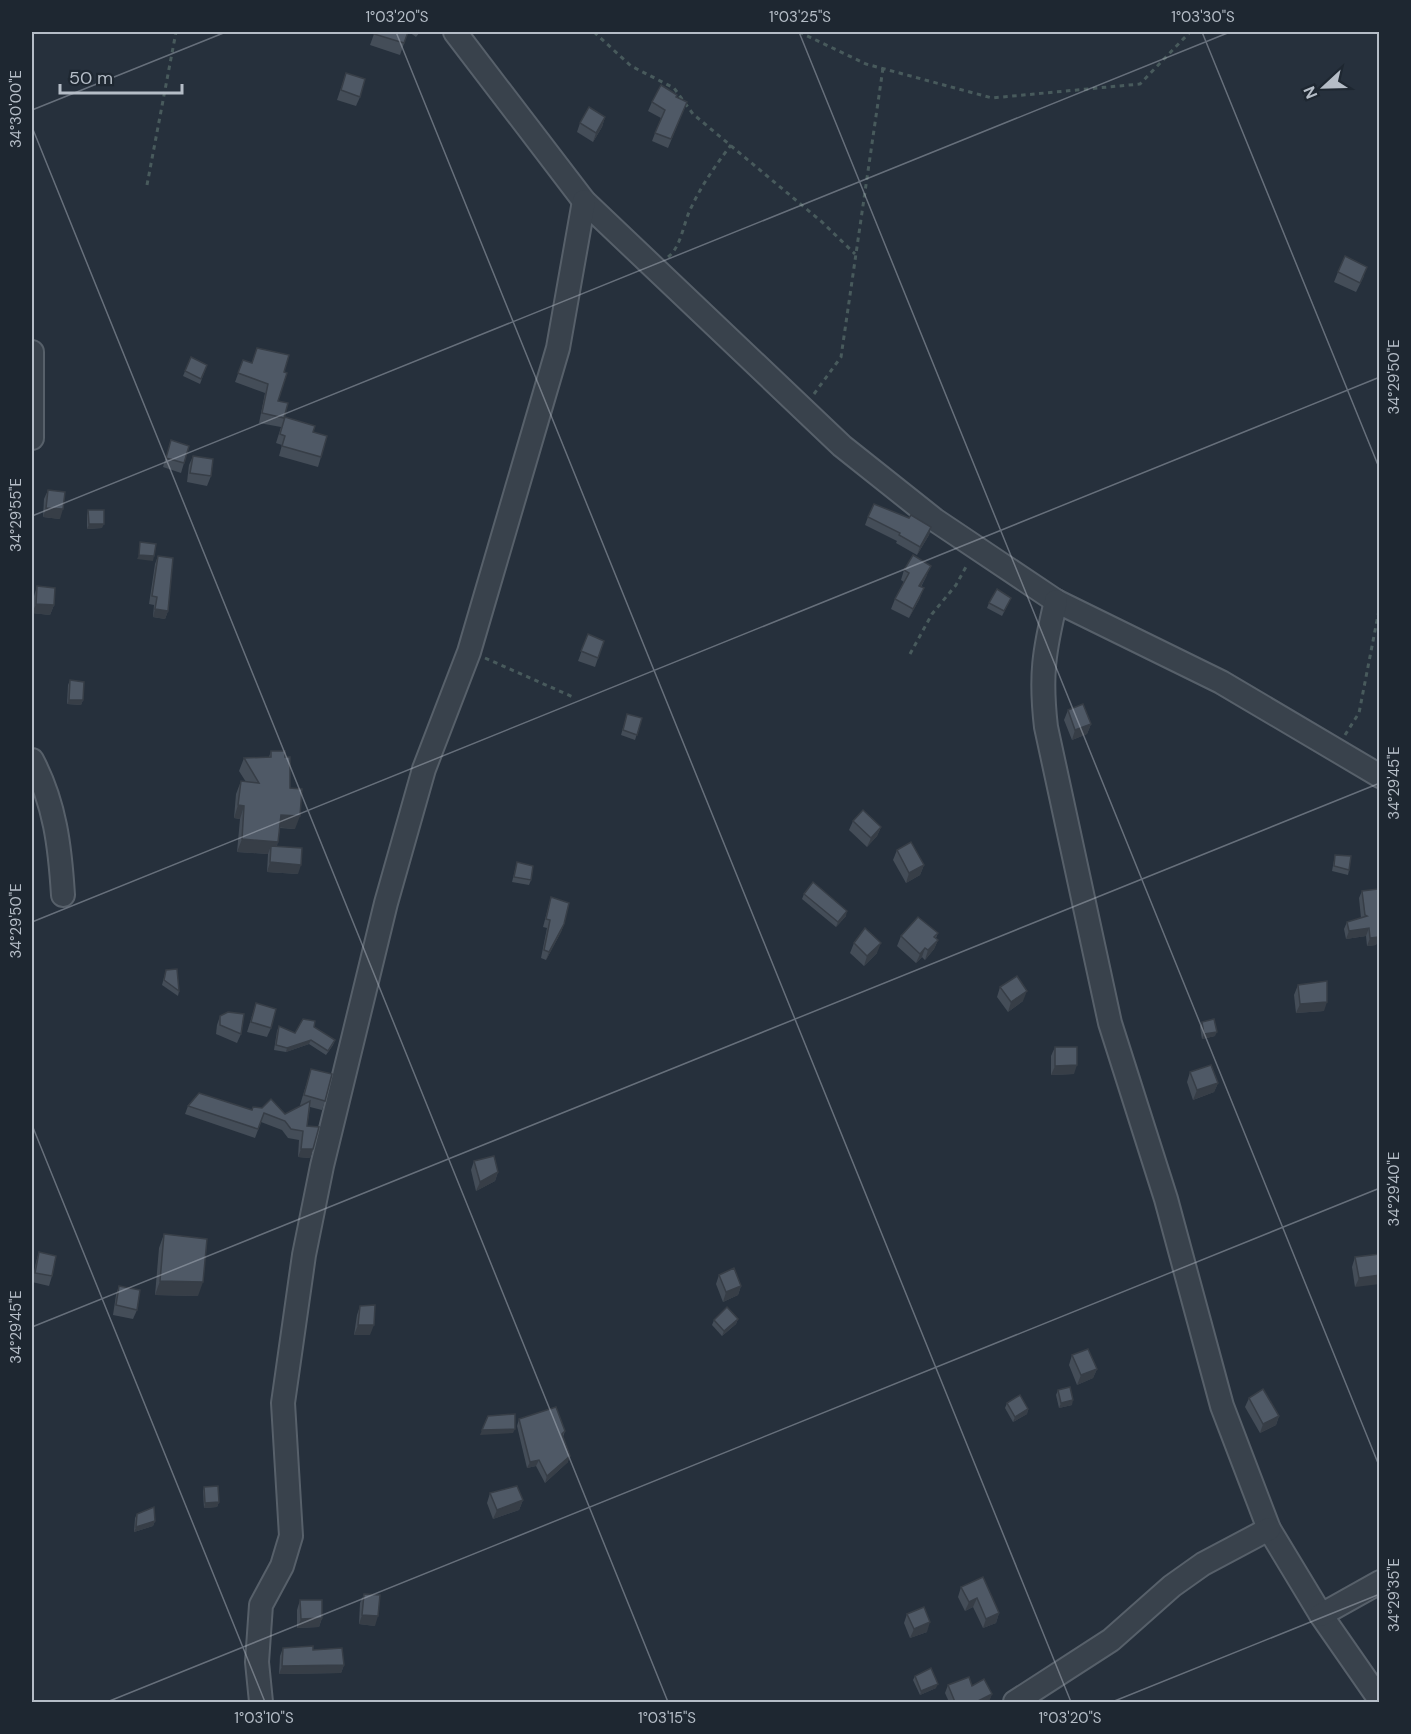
<svg xmlns="http://www.w3.org/2000/svg" width="1411" height="1734" font-family="'DM Sans',sans-serif">
	<rect width="100%" height="100%" fill="#26303c"/>
	<g fill="none" stroke-linecap="round" stroke-linejoin="round">
		<defs>
			<g id="minor">
				<polyline points="455,32 584,201 842,446 935,520 1056,601 1221,682 1380,776"/>
				<polyline points="32,352 32,438"/>
				<path d="M1056 601C1044 651 1040 676 1046 727L1110 1023 1166 1199 1222 1406 1269 1529 1321 1615 1380 1700"/>
				<path d="M32 760C55 803 60 847 63 895"/>
				<polyline points="1321,1615 1380,1582"/>
				<polyline points="261,1702 257,1662 261,1605 282,1566 291,1536 283,1403 304,1255 322,1166 386,903 424,769 469,652 558,348 584,201"/>
				<polyline points="1015,1702 1111,1640 1172,1586 1203,1564 1269,1529"/>
			</g>
		</defs>
		<!-- minor casing -->
		<use href="#minor" stroke="#57606a" stroke-width="26"/>
		<!-- path -->
		<g stroke="#485a5c" stroke-width="3" stroke-dasharray="4.5 4.5" stroke-linecap="butt">
			<polyline points="594,32 631,66 674,88 693,114 822,222 855,254"/>
			<polyline points="799,32 866,64 992,98 1140,84 1190,32"/>
			<polyline points="147,185 176,32"/>
			<path d="M668 257C681 247 683 225 690 210 701 186 715 166 731 145"/>
			<polyline points="814,394 841,357 883,68"/>
			<polyline points="910,654 932,614 956,585 967,565"/>
			<polyline points="485,658 573,697"/>
			<polyline points="1345,735 1359,713 1380,605"/>
		</g>
		<!-- minor -->
		<use href="#minor" stroke="#39424c" stroke-width="22"/>
	</g>
	<!-- wall -->
	<g fill="#444d58">
		<polygon points="370,32 408,32 400,55 370,45 374,34"/>
		<polygon points="409,32 420,32 416,37"/>
		<polygon points="346,73 360,97 356,106 337,100"/>
		<polygon points="676,97 687,102 668,148 652,141 661,118 648,111 652,102"/>
		<polygon points="605,117 602,127 593,142 577,132 580,123"/>
		<polygon points="1338,272 1364,276 1356,292 1334,282"/>
		<polygon points="191,357 207,365 200,384 183,376"/>
		<polygon points="243,360 284,372 278,401 284,418 313,432 321,457 318,467 279,456 282,445 276,443 281,427 259,423 265,393 235,382"/>
		<polygon points="171,440 184,463 181,473 163,467"/>
		<polygon points="193,456 211,476 207,486 187,482 189,465"/>
		<polygon points="48,490 60,519 43,517 44,499"/>
		<polygon points="88,510 102,528 87,529 87,515"/>
		<polygon points="868,517 931,527 929,535 917,555 896,543 897,541 865,525"/>
		<polygon points="158,556 168,611 165,619 153,617 154,605 149,604 155,564"/>
		<polygon points="904,570 927,575 921,587 920,598 909,618 891,609 895,599 904,582 901,580"/>
		<polygon points="37,586 54,605 50,615 32,613 34,596"/>
		<polygon points="1011,598 1002,616 987,608 989,603"/>
		<polygon points="588,634 604,641 595,667 578,661"/>
		<polygon points="70,680 83,700 81,705 67,704 68,685"/>
		<polygon points="1068,710 1091,724 1087,734 1072,740 1064,720"/>
		<polygon points="627,714 642,718 635,740 621,735"/>
		<polygon points="271,751 285,757 295,829 280,828 277,846 298,874 267,872 268,854 237,852 240,819 234,818 236,794 241,781 246,782 239,771 244,758 269,757"/>
		<polygon points="853,821 881,827 877,836 867,847 849,830"/>
		<polygon points="897,850 924,865 920,875 906,883 893,860"/>
		<polygon points="1335,855 1349,870 1348,875 1332,871"/>
		<polygon points="517,862 531,880 529,885 512,882"/>
		<polygon points="1362,891 1378,914 1380,913 1380,933 1376,945 1367,946 1366,936 1346,939 1344,929 1347,922 1361,918 1359,898"/>
		<polygon points="804,894 846,916 836,927 802,899"/>
		<polygon points="551,897 564,924 561,932 546,960 541,958 547,928 543,927"/>
		<polygon points="938,933 936,938 938,940 934,949 925,960 922,957 916,963 897,946 901,936"/>
		<polygon points="854,943 877,953 864,966 850,953"/>
		<polygon points="166,970 179,991 178,996 162,985"/>
		<polygon points="1298,985 1324,1011 1296,1013 1294,995"/>
		<polygon points="1000,987 1023,1001 1008,1012 997,997"/>
		<polygon points="256,1003 271,1028 267,1037 247,1032"/>
		<polygon points="220,1016 241,1034 237,1043 216,1034 217,1025"/>
		<polygon points="1202,1022 1215,1036 1202,1039 1200,1027"/>
		<polygon points="279,1026 295,1033 314,1027 335,1040 333,1045 326,1055 309,1044 286,1052 274,1050 277,1031"/>
		<polygon points="1055,1047 1074,1074 1051,1075 1051,1056"/>
		<polygon points="311,1069 325,1101 322,1110 310,1107 307,1126 313,1149 310,1158 298,1157 299,1140 288,1138 282,1130 261,1122 255,1138 185,1114 188,1106 252,1110 285,1114 302,1105 300,1105"/>
		<polygon points="1190,1072 1218,1083 1214,1092 1193,1100 1187,1082"/>
		<polygon points="474,1161 498,1172 495,1181 476,1191 471,1170"/>
		<polygon points="164,1234 198,1296 155,1295 159,1248"/>
		<polygon points="39,1252 52,1276 49,1286 32,1282 36,1262"/>
		<polygon points="1380,1254 1355,1287 1352,1267 1355,1257"/>
		<polygon points="719,1275 741,1286 738,1295 723,1302 716,1284"/>
		<polygon points="119,1286 137,1310 133,1319 113,1315 116,1295"/>
		<polygon points="360,1306 370,1335 354,1335 357,1315"/>
		<polygon points="738,1319 736,1324 722,1336 712,1325 714,1320"/>
		<polygon points="1072,1355 1097,1369 1093,1378 1077,1385 1069,1365"/>
		<polygon points="1058,1390 1072,1405 1059,1408 1056,1395"/>
		<polygon points="1249,1398 1279,1416 1276,1425 1260,1433 1245,1407"/>
		<polygon points="1007,1403 1028,1409 1027,1414 1013,1422 1005,1408"/>
		<polygon points="519,1419 565,1431 563,1437 568,1462 545,1483 536,1466 527,1468 517,1426"/>
		<polygon points="204,1487 219,1502 217,1507 204,1508 203,1491"/>
		<polygon points="490,1493 523,1500 519,1510 493,1519 487,1503"/>
		<polygon points="137,1514 155,1521 153,1526 134,1532 135,1518"/>
		<polygon points="961,1587 999,1613 996,1623 983,1628 973,1607 965,1611 958,1597"/>
		<polygon points="364,1594 375,1626 359,1624 360,1603"/>
		<polygon points="300,1600 322,1618 319,1627 297,1628 297,1610"/>
		<polygon points="907,1614 927,1632 910,1638 904,1623"/>
		<polygon points="283,1648 313,1650 344,1665 341,1673 279,1674 280,1656"/>
		<polygon points="915,1676 936,1688 920,1695 913,1680"/>
		<polygon points="948,1685 972,1686 992,1694 988,1702 949,1702 945,1693"/>
	</g>
	<!-- shaded-wall -->
	<g fill="#373e47">
		<polygon points="605,117 602,127 593,142 596,133"/>
		<polygon points="46,508 63,509 60,519 43,517"/>
		<polygon points="89,524 104,524 102,528 87,529"/>
		<polygon points="931,527 929,535 917,555 920,547"/>
		<polygon points="139,555 154,556 153,561 137,559"/>
		<polygon points="931,566 927,575 916,595 919,586"/>
		<polygon points="924,588 920,598 909,618 913,609"/>
		<polygon points="36,604 54,605 50,615 32,613"/>
		<polygon points="155,609 168,611 165,619 153,617"/>
		<polygon points="69,700 83,700 81,705 67,704"/>
		<polygon points="1091,724 1087,734 1072,740 1075,730"/>
		<polygon points="238,805 244,806 240,819 234,818"/>
		<polygon points="281,815 300,816 295,829 276,827"/>
		<polygon points="881,827 877,836 867,847 871,838"/>
		<polygon points="242,839 278,842 273,855 271,846 268,854 237,852"/>
		<polygon points="270,862 301,865 298,874 267,872"/>
		<polygon points="924,865 920,875 906,883 909,873"/>
		<polygon points="847,911 846,916 836,927 838,922"/>
		<polygon points="564,924 561,932 546,960 549,952"/>
		<polygon points="1369,928 1366,936 1346,939 1349,931"/>
		<polygon points="1379,937 1376,945 1367,946 1370,938"/>
		<polygon points="938,940 934,949 925,960 928,950"/>
		<polygon points="881,943 877,953 864,966 867,956"/>
		<polygon points="925,948 922,957 916,963 920,954"/>
		<polygon points="1027,991 1023,1001 1008,1012 1011,1002"/>
		<polygon points="1327,1002 1324,1011 1296,1013 1300,1004"/>
		<polygon points="1217,1032 1215,1036 1202,1039 1204,1034"/>
		<polygon points="311,1040 309,1044 286,1052 287,1048"/>
		<polygon points="1077,1065 1074,1074 1051,1075 1055,1066"/>
		<polygon points="1218,1083 1214,1092 1193,1100 1197,1090"/>
		<polygon points="301,1149 313,1149 310,1158 298,1157"/>
		<polygon points="498,1172 495,1181 476,1191 480,1182"/>
		<polygon points="1380,1275 1380,1284 1355,1287 1359,1278"/>
		<polygon points="160,1281 203,1282 198,1296 155,1295"/>
		<polygon points="741,1286 738,1295 723,1302 726,1292"/>
		<polygon points="738,1319 736,1324 722,1336 724,1331"/>
		<polygon points="358,1325 374,1325 370,1335 354,1335"/>
		<polygon points="1097,1369 1093,1378 1077,1385 1081,1375"/>
		<polygon points="1073,1400 1072,1405 1059,1408 1061,1403"/>
		<polygon points="1028,1409 1027,1414 1013,1422 1015,1417"/>
		<polygon points="1279,1416 1276,1425 1260,1433 1263,1424"/>
		<polygon points="515,1429 513,1433 480,1435 482,1430"/>
		<polygon points="570,1456 568,1462 545,1483 547,1476"/>
		<polygon points="539,1460 536,1466 527,1468 530,1462"/>
		<polygon points="523,1500 519,1510 493,1519 497,1510"/>
		<polygon points="219,1502 217,1507 204,1508 205,1503"/>
		<polygon points="155,1521 153,1526 134,1532 136,1527"/>
		<polygon points="977,1598 973,1607 965,1611 969,1602"/>
		<polygon points="999,1613 996,1623 983,1628 986,1619"/>
		<polygon points="362,1615 378,1616 375,1626 359,1624"/>
		<polygon points="322,1618 319,1627 297,1628 301,1619"/>
		<polygon points="930,1622 927,1632 910,1638 914,1629"/>
		<polygon points="344,1665 341,1673 279,1674 282,1666"/>
		<polygon points="938,1684 936,1688 920,1695 921,1691"/>
		<polygon points="992,1694 989,1702 977,1702 978,1701"/>
	</g>
	<!-- building -->
	<g fill="#4f5966" stroke="#373e47" stroke-width="1.5">
		<polygon points="374,32 408,32 404,43 374,34"/>
		<polygon points="346,73 365,79 360,97 341,90"/>
		<polygon points="661,85 677,95 676,97 687,102 671,139 655,133 665,110 652,102"/>
		<polygon points="589,107 605,117 596,133 580,123"/>
		<polygon points="1345,256 1367,267 1360,283 1338,272"/>
		<polygon points="257,348 289,355 284,372 287,373 278,401 288,403 284,418 262,413 268,384 238,373 243,360 252,363"/>
		<polygon points="191,357 207,365 201,379 185,371"/>
		<polygon points="285,417 315,426 313,432 327,436 321,457 282,446 285,436 280,434"/>
		<polygon points="171,440 189,446 184,463 166,458"/>
		<polygon points="193,456 213,459 211,476 190,473"/>
		<polygon points="48,490 65,492 63,509 46,508"/>
		<polygon points="874,504 909,518 911,515 931,527 920,547 899,535 900,533 868,517"/>
		<polygon points="88,510 104,510 104,524 89,524"/>
		<polygon points="140,542 156,544 154,556 139,555"/>
		<polygon points="913,555 931,566 919,586 924,588 913,609 895,599 909,573 904,570"/>
		<polygon points="158,556 173,558 168,611 155,609 157,597 152,596"/>
		<polygon points="37,586 55,588 54,605 36,604"/>
		<polygon points="997,589 1011,598 1004,611 989,603"/>
		<polygon points="588,634 604,641 598,658 581,651"/>
		<polygon points="70,680 84,682 83,700 69,700"/>
		<polygon points="1083,704 1091,724 1075,730 1068,710"/>
		<polygon points="627,714 642,718 637,735 623,730"/>
		<polygon points="271,751 285,751 285,757 290,757 290,788 302,789 300,816 281,815 278,842 242,839 244,806 238,805 241,781 259,783 244,758 271,757"/>
		<polygon points="863,810 881,827 871,838 853,821"/>
		<polygon points="911,842 924,865 909,873 897,850"/>
		<polygon points="271,846 302,848 301,865 270,862"/>
		<polygon points="1335,855 1351,856 1349,870 1334,866"/>
		<polygon points="517,862 533,866 531,880 514,877"/>
		<polygon points="813,882 847,911 838,922 804,894"/>
		<polygon points="1378,889 1378,914 1380,913 1379,937 1370,938 1369,928 1349,931 1347,922 1367,916 1365,915 1362,891"/>
		<polygon points="551,897 569,903 564,924 549,952 544,950 550,920 546,919"/>
		<polygon points="918,917 938,933 934,937 938,940 928,950 925,948 920,954 901,936"/>
		<polygon points="865,928 881,943 867,956 854,943"/>
		<polygon points="177,969 179,991 164,980 166,970"/>
		<polygon points="1017,976 1027,991 1011,1002 1000,987"/>
		<polygon points="1327,981 1327,1002 1300,1004 1298,985"/>
		<polygon points="256,1003 276,1009 271,1028 251,1022"/>
		<polygon points="228,1012 244,1014 241,1034 220,1025 220,1016"/>
		<polygon points="303,1019 315,1021 314,1027 335,1040 328,1051 311,1040 287,1048 276,1045 279,1026 295,1033"/>
		<polygon points="1214,1019 1217,1032 1204,1034 1202,1022"/>
		<polygon points="1055,1047 1077,1047 1077,1065 1055,1066"/>
		<polygon points="1211,1065 1218,1083 1197,1090 1190,1072"/>
		<polygon points="311,1069 332,1074 325,1101 304,1095"/>
		<polygon points="199,1093 252,1110 253,1107 262,1108 271,1099 285,1114 310,1101 307,1126 319,1127 313,1149 301,1149 303,1131 291,1129 285,1121 264,1113 258,1129 188,1106"/>
		<polygon points="494,1156 498,1172 480,1182 474,1161"/>
		<polygon points="164,1234 207,1239 203,1282 160,1281"/>
		<polygon points="39,1252 56,1256 52,1276 35,1273"/>
		<polygon points="1380,1254 1380,1275 1359,1278 1355,1257"/>
		<polygon points="734,1268 741,1286 726,1292 719,1275"/>
		<polygon points="119,1286 140,1290 137,1310 116,1305"/>
		<polygon points="375,1305 374,1325 358,1325 360,1306"/>
		<polygon points="727,1307 738,1319 724,1331 714,1320"/>
		<polygon points="1088,1349 1097,1369 1081,1375 1072,1355"/>
		<polygon points="1070,1387 1073,1400 1061,1403 1058,1390"/>
		<polygon points="1263,1389 1279,1416 1263,1424 1249,1398"/>
		<polygon points="1020,1395 1028,1409 1015,1417 1007,1403"/>
		<polygon points="556,1407 565,1431 562,1434 570,1456 547,1476 539,1460 530,1462 519,1419"/>
		<polygon points="515,1414 515,1429 482,1430 488,1416"/>
		<polygon points="218,1486 219,1502 205,1503 204,1487"/>
		<polygon points="517,1486 523,1500 497,1510 490,1493"/>
		<polygon points="154,1507 155,1521 136,1527 137,1514"/>
		<polygon points="983,1577 999,1613 986,1619 977,1598 969,1602 961,1587"/>
		<polygon points="364,1594 380,1595 378,1616 362,1615"/>
		<polygon points="300,1600 322,1600 322,1618 301,1619"/>
		<polygon points="924,1607 930,1622 914,1629 907,1614"/>
		<polygon points="313,1646 313,1650 342,1648 344,1665 282,1666 283,1648"/>
		<polygon points="931,1668 938,1684 921,1691 915,1676"/>
		<polygon points="969,1677 972,1686 984,1679 992,1694 978,1701 979,1702 955,1702 948,1685"/>
	</g>
	<!-- ticks -->
	<path fill="none" stroke="#b5bdc7" stroke-width="1.5" stroke-opacity="0.45" d="M396 32 1071 1702M799 32 1380 1468M1202 32 1380 470M32 110 226 32M32 127 668 1702M32 516 1230 32M32 922 1380 377M32 1125 265 1702M32 1327 1380 783M107 1702 1380 1188M1112 1702 1380 1594"/>
	<!-- border -->
	<rect width="1411" height="1734" fill="none" stroke="#1e2731" stroke-width="66"/>
	<!-- north arrow -->
	<g transform="translate(1324 87) rotate(248)" stroke="#1e2731" stroke-width="4.5" paint-order="stroke">
	<path d="M0-4.5L10 22L0 15L-10 22Z" fill="#b5bdc7"/>
	<text y="-9" font-size="16" font-weight="bold" text-anchor="middle" fill="#b5bdc7">N</text>
	</g>
	<!-- scale -->
	<path d="M60 84v9h122v-9" fill="none" stroke="#b5bdc7" stroke-width="3"/>
	<text x="69" y="84" font-size="18" fill="#b5bdc7" stroke="#1e2731" stroke-width="4.5" paint-order="stroke">50 m</text>
	<rect x="33" y="33" width="1345" height="1668" fill="none" stroke="#b5bdc7" stroke-width="2"/>
	<g font-size="15" text-anchor="middle" fill="#b5bdc7">
		<text x="397" y="22">1°03'20"S</text>
		<text x="800" y="22">1°03'25"S</text>
		<text x="1203" y="22">1°03'30"S</text>
		<text transform="translate(16 109) rotate(-90)" y="5">34°30'00"E</text>
		<text transform="translate(1394 377) rotate(-90)" y="5">34°29'50"E</text>
		<text transform="translate(16 515) rotate(-90)" y="5">34°29'55"E</text>
		<text transform="translate(1394 783) rotate(-90)" y="5">34°29'45"E</text>
		<text transform="translate(16 921) rotate(-90)" y="5">34°29'50"E</text>
		<text transform="translate(1394 1189) rotate(-90)" y="5">34°29'40"E</text>
		<text transform="translate(16 1327) rotate(-90)" y="5">34°29'45"E</text>
		<text transform="translate(1394 1595) rotate(-90)" y="5">34°29'35"E</text>
		<text x="264" y="1723">1°03'10"S</text>
		<text x="667" y="1723">1°03'15"S</text>
		<text x="1070" y="1723">1°03'20"S</text>
	</g>
</svg>
